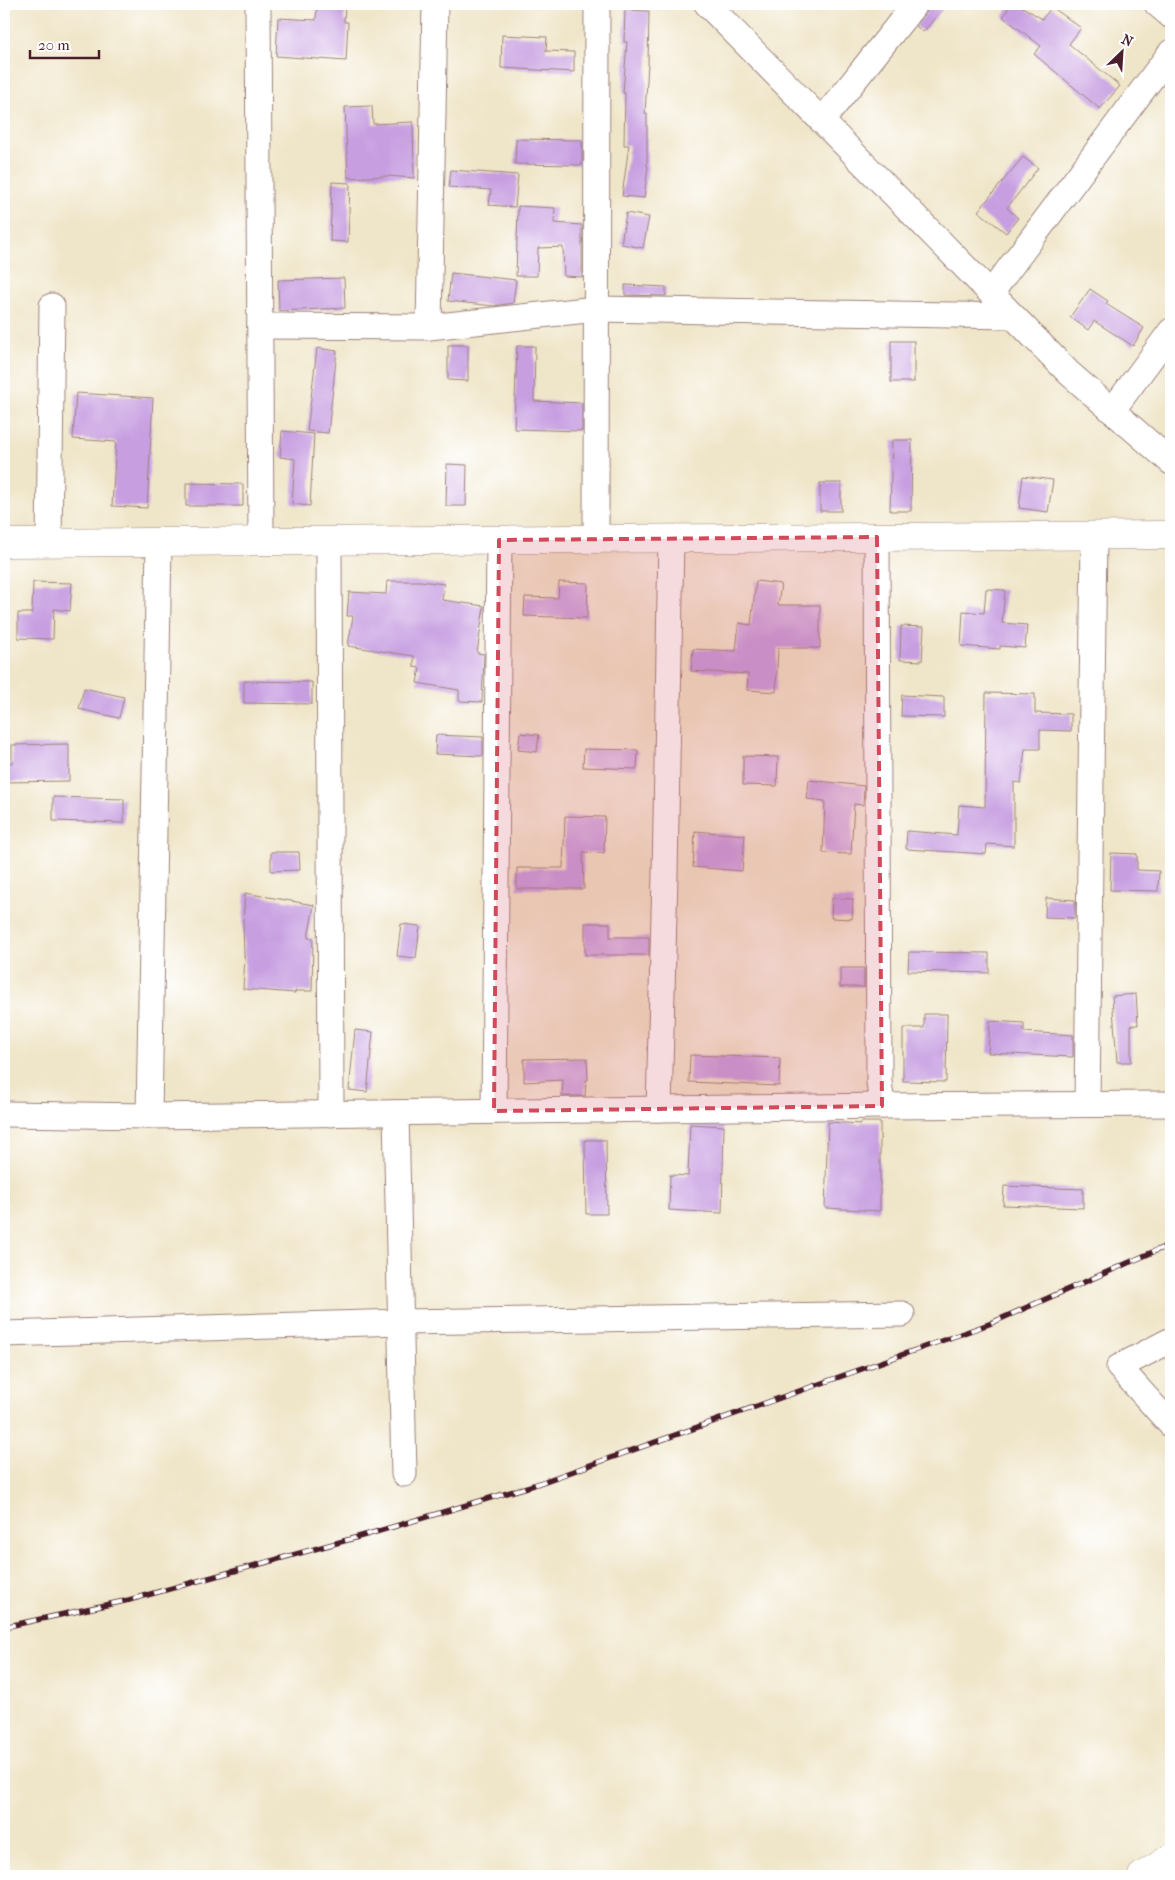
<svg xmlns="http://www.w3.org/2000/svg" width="1175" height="1880" font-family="'IM FELL French Canon',serif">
	<rect width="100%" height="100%" fill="#fff"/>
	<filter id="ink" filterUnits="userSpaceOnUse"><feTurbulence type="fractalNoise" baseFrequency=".02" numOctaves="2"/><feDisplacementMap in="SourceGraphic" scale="10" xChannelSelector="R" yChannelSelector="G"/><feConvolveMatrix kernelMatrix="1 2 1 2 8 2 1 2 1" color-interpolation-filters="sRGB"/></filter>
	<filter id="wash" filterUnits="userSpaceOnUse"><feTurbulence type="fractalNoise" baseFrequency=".0096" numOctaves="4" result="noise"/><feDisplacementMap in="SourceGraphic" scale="20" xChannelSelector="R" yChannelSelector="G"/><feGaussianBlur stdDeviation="1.12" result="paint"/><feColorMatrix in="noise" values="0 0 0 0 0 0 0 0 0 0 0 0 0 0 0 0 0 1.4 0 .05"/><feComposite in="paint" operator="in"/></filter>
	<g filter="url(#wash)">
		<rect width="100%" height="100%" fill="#efe5c8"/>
		<g id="blocks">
			<!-- building -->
			<g fill="#c79fe1">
				<polygon points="317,4 345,5 344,22 348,22 346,61 276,56 278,18 316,20"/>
				<polygon points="929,4 947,4 923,32 916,26 926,13"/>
				<polygon points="1011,4 1018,4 1042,19 1052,7 1081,28 1069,44 1120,86 1100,109 1034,54 1041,46 1003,17"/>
				<polygon points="625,10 649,11 648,63 645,114 647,114 647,166 648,166 644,198 622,196 629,145 624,145 625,93 623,93 627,42 624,42"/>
				<polygon points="502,35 547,37 546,51 574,52 574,72 501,68"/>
				<polygon points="372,106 373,124 413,122 414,178 388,176 348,178 345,107"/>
				<polygon points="516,139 582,140 582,165 515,164"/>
				<polygon points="1023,157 1038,168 1007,208 1018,218 1006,233 978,211"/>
				<polygon points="451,170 518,175 515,207 489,205 491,190 449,187"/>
				<polygon points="332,182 350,183 348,242 330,241"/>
				<polygon points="518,206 555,208 554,223 582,225 582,277 564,276 563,247 538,248 537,276 516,276"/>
				<polygon points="626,213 649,217 643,248 621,244"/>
				<polygon points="451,273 516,280 513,303 494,306 448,301"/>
				<polygon points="344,278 345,308 279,311 278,280"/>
				<polygon points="625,285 666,287 666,296 625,295"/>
				<polygon points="1090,289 1108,301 1106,304 1144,328 1133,346 1094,321 1088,330 1070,317"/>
				<rect x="891" y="341" width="23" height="41"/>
				<polygon points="448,345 468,345 468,381 448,380"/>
				<polygon points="517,346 535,346 534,401 582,403 582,431 514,429"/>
				<polygon points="317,348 337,351 328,433 307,431"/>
				<polygon points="76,393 153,398 147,508 112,506 116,442 73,439"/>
				<polygon points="282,431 314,434 310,506 292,504 295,459 280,457"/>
				<polygon points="892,440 912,440 911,511 890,511"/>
				<polygon points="447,464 467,465 466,506 446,506"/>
				<polygon points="1023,476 1053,480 1048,512 1019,508"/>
				<polygon points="186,483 243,484 243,506 186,506"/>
				<rect x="820" y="483" width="21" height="28"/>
				<polygon points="387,581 420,581 444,584 442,600 484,606 477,653 484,654 482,702 459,701 459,690 417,683 420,668 414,667 414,656 348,646 353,616 347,616 349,592 386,594"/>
				<polygon points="756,581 781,584 778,605 820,605 820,648 778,648 776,692 747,690 748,674 691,671 693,649 736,651 739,623 751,625"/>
				<polygon points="33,582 72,583 70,611 54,609 53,639 18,638 18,613 32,613"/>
				<polygon points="559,582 588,583 587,618 524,616 525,597 558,598"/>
				<polygon points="986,589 1005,590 1002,623 1027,625 1025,648 1000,646 1000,649 961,646 963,611 984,613"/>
				<polygon points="901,626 924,627 922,661 900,660"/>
				<polygon points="244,681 312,682 312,704 244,703"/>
				<polygon points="84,688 124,697 119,718 79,709"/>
				<polygon points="986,693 1035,694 1035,713 1071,714 1071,731 1040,730 1040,749 1025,749 1021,783 1014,782 1014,846 987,844 986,854 906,849 907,831 957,835 959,805 985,807"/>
				<polygon points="902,695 944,697 944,717 901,716"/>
				<polygon points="520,733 539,735 537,752 518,750"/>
				<polygon points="436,735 483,737 483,756 435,754"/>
				<polygon points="69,744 69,781 4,782 4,763 12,763 12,745"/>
				<polygon points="584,749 638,750 637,769 583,767"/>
				<polygon points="743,756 778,757 777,786 743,785"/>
				<polygon points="809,780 864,786 863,805 854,804 851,854 823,853 825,801 807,799"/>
				<polygon points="53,797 124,799 124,823 53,821"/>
				<polygon points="565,816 605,817 604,853 583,852 584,889 517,889 517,868 563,868"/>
				<polygon points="695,831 745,835 742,871 693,867"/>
				<polygon points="271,852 299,852 300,870 271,871"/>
				<polygon points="1111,853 1137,854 1137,870 1159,871 1158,891 1110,890"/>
				<polygon points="245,893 314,905 308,938 313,938 312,991 295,991 295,993 243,989 245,957 244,957 243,922"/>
				<polygon points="832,898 853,899 852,919 831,918"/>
				<polygon points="1046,898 1075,900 1075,918 1045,917"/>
				<polygon points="585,923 610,923 610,937 649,937 649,955 585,955"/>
				<polygon points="401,924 420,926 416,958 397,956"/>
				<polygon points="909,952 989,953 989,973 908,971"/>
				<rect x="840" y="968" width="24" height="19"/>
				<polygon points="1136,994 1138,1025 1131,1025 1131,1062 1117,1062 1112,996"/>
				<polygon points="924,1014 947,1014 946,1082 903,1081 903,1028 924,1028"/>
				<polygon points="990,1021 1024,1023 1024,1032 1073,1035 1073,1057 988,1053"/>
				<polygon points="355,1030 373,1032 367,1092 349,1090"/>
				<polygon points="690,1055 780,1058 779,1086 689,1082"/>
				<polygon points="587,1058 588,1080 586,1080 585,1096 562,1096 563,1080 524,1082 524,1059"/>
				<polygon points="828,1122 861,1124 861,1122 880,1122 880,1211 825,1208"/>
				<polygon points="690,1124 724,1126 722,1213 669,1210 670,1175 688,1176"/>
				<polygon points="585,1140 606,1140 607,1214 586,1214"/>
				<polygon points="1004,1186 1083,1189 1083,1208 1003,1205"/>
			</g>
		</g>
	</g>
	<g filter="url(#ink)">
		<use href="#blocks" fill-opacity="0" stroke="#9c827a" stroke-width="1"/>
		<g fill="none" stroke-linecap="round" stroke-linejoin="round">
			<defs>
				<g id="minor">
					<polyline points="258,4 261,542"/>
					<polyline points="707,4 1069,373 1171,462"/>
					<polyline points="1157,4 1171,16"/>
					<polyline points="822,121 915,4"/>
					<polyline points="991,293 1171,52"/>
					<polyline points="260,326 429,327 596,309 1013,316"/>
					<polyline points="429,327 435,4"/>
					<polyline points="1112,411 1171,331"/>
					<polyline points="877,537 879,1082 882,1106"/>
					<polyline points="596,539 597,4"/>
					<polyline points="329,541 331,1114"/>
					<polyline points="49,543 52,306"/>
					<polyline points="1087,1104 1094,536"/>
					<polyline points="659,1109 665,875 671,539"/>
					<polyline points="494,1111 499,540"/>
					<polyline points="396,1113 404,1474"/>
					<polyline points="4,1114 149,1116 882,1106 1171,1104"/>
					<polyline points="149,1116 159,542"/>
					<polyline points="4,1334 401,1322 902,1314"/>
					<polyline points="1171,1340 1119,1367 1171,1425"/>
				</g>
				<g id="tertiary">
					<polyline points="4,543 1171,535"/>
					<polyline points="1142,1876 1171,1858"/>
				</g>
			</defs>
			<!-- minor casing -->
			<use href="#minor" stroke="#9c827a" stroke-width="27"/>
			<!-- tertiary casing -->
			<use href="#tertiary" stroke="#9c827a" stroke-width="29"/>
			<!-- minor -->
			<use href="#minor" stroke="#fff" stroke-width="25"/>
			<!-- tertiary -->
			<use href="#tertiary" stroke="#fff" stroke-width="28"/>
			<defs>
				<polyline id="rail" points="4,1627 129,1600 369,1534 534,1485 989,1324 1171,1244"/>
			</defs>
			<!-- rail casing -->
			<use href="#rail" stroke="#4a1f2b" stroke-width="5.5"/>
			<!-- rail -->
			<use href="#rail" stroke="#fff" stroke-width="4" stroke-dasharray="11" stroke-linecap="butt"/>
		</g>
	</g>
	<!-- marked area -->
	<path fill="#d1495b" fill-opacity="0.2" stroke="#d1495b" stroke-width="4" stroke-dasharray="10 6" stroke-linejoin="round" d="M877 537 882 1106 494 1111 499 540Z"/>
	<!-- margin -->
	<rect width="1175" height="1880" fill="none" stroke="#fff" stroke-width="20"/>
	<!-- north arrow -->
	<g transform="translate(1122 52) rotate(25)" stroke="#ffffff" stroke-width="4" paint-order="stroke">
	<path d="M0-4L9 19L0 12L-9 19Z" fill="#4a1f2b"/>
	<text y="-8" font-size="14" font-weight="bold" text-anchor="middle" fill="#4a1f2b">N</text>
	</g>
	<!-- scale -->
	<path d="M30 50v8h69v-8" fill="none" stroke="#4a1f2b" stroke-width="2.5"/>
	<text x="38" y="50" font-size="15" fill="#4a1f2b" stroke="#ffffff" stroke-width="4" paint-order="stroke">20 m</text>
</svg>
